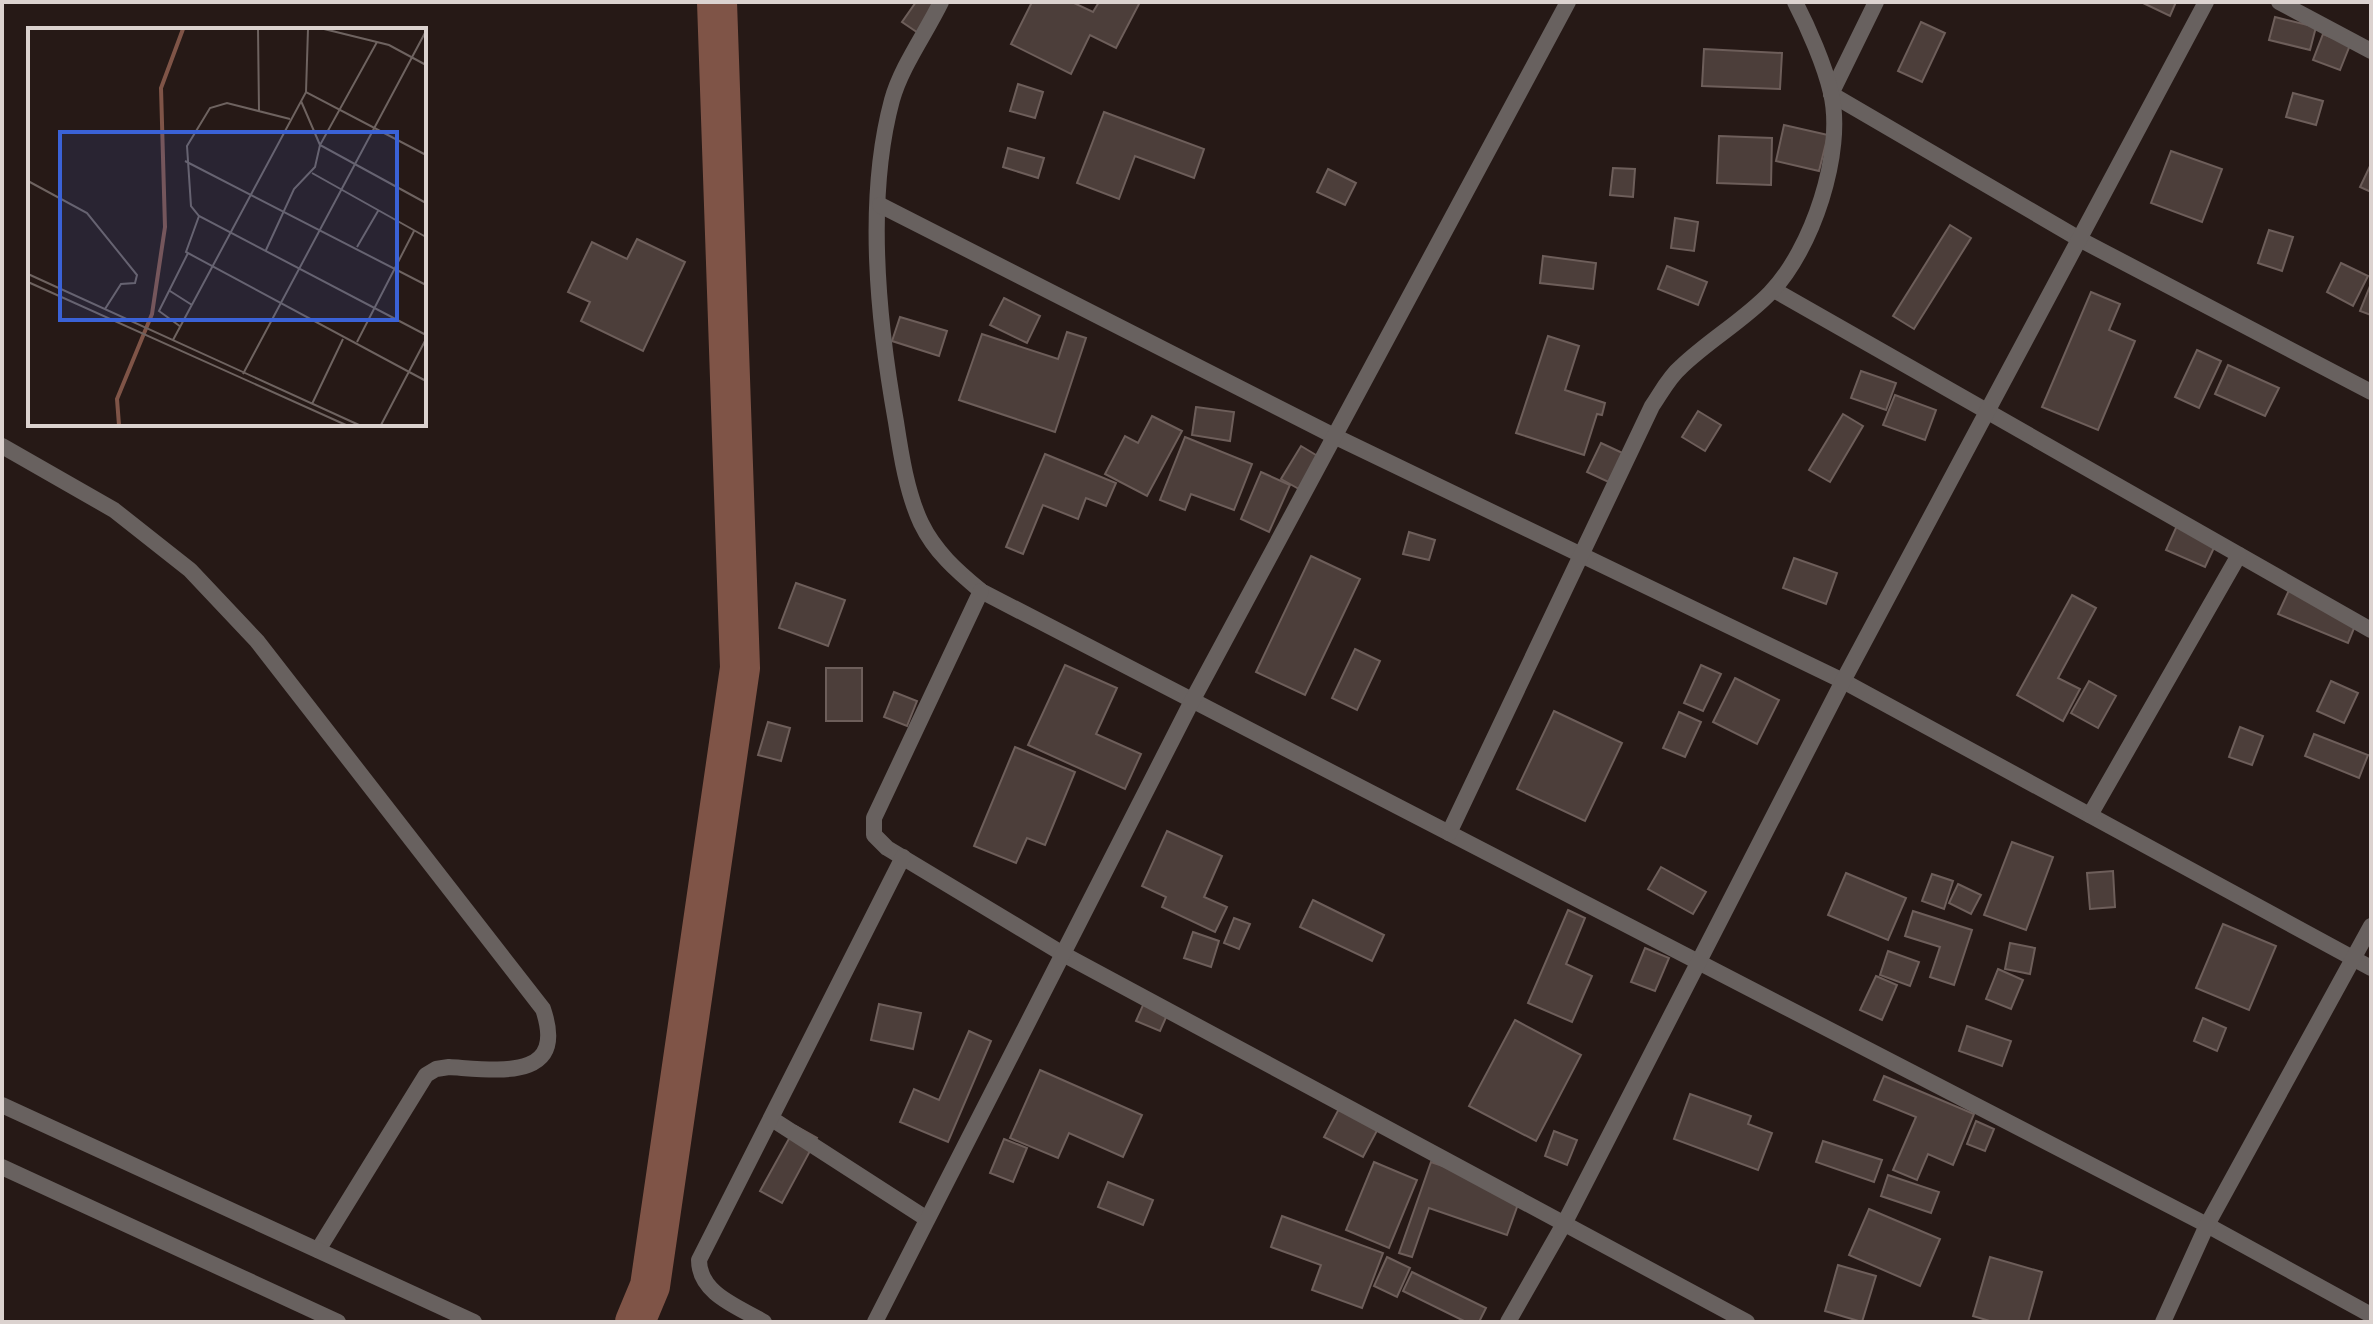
<svg xmlns="http://www.w3.org/2000/svg" width="2373" height="1324" font-family="Manrope,sans-serif">
	<rect width="100%" height="100%" fill="#261916"/>
	<g fill="none" stroke-linecap="round" stroke-linejoin="round">
		<!-- canal -->
		<polyline stroke="#7f5447" stroke-width="40" points="635,1322 650,1286 740,668 717,2"/>
	</g>
	<!-- building -->
	<g fill="#4c3e3a" stroke="#6d5e5a" stroke-width="2">
		<polygon points="916,2 934,2 924,37 902,22"/>
		<polygon points="1032,2 1072,2 1093,12 1099,2 1140,2 1116,48 1090,35 1071,74 1011,44"/>
		<polygon points="2141,2 2176,2 2170,16"/>
		<polygon points="2275,17 2316,27 2310,50 2269,40"/>
		<polygon points="1921,22 1945,33 1922,82 1898,71"/>
		<polygon points="2323,34 2350,45 2340,70 2313,60"/>
		<polygon points="1704,49 1782,53 1780,89 1702,86"/>
		<polygon points="1018,84 1043,92 1035,118 1010,111"/>
		<polygon points="2293,93 2323,101 2316,125 2286,117"/>
		<polygon points="1104,112 1204,149 1194,178 1135,156 1119,199 1077,183"/>
		<polygon points="1784,125 1828,135 1819,171 1776,161"/>
		<polygon points="1719,136 1772,138 1771,185 1717,183"/>
		<polygon points="1008,148 1044,158 1038,178 1003,167"/>
		<polygon points="2171,151 2222,169 2202,222 2151,203"/>
		<polygon points="2371,164 2371,192 2360,187"/>
		<polygon points="1613,168 1635,169 1633,197 1610,195"/>
		<polygon points="1328,169 1356,183 1345,205 1317,192"/>
		<polygon points="1675,218 1698,222 1694,251 1671,248"/>
		<polygon points="1950,225 1971,238 1914,329 1893,316"/>
		<polygon points="2269,230 2293,237 2282,271 2258,263"/>
		<polygon points="637,239 685,262 643,351 581,321 590,302 568,292 592,242 627,259"/>
		<polygon points="1543,256 1596,263 1593,289 1540,283"/>
		<polygon points="2341,263 2368,276 2353,306 2327,292"/>
		<polygon points="1667,266 1707,282 1698,305 1658,289"/>
		<polygon points="2370,286 2371,287 2371,315 2360,311"/>
		<polygon points="2091,292 2120,304 2109,330 2135,341 2098,430 2042,407"/>
		<polygon points="1004,298 1040,316 1027,343 990,325"/>
		<polygon points="900,317 947,331 939,356 892,341"/>
		<polygon points="1067,332 1086,338 1055,432 959,400 982,334 1058,359"/>
		<polygon points="1548,336 1579,346 1565,390 1605,403 1602,415 1597,414 1584,455 1516,433"/>
		<polygon points="2197,350 2221,361 2199,408 2175,397"/>
		<polygon points="2228,365 2279,388 2265,416 2215,394"/>
		<polygon points="1861,371 1896,383 1886,410 1851,398"/>
		<polygon points="1895,395 1936,410 1925,440 1883,425"/>
		<polygon points="1196,407 1234,412 1230,441 1192,435"/>
		<polygon points="1698,411 1721,425 1705,451 1682,437"/>
		<polygon points="1843,414 1863,426 1830,482 1809,470"/>
		<polygon points="1152,416 1182,431 1147,496 1105,474 1125,436 1138,443"/>
		<polygon points="1185,437 1252,464 1234,510 1191,494 1185,510 1160,500"/>
		<polygon points="1601,443 1629,456 1615,485 1587,472"/>
		<polygon points="1301,446 1326,461 1306,493 1281,479"/>
		<polygon points="1045,454 1116,483 1106,506 1086,498 1078,519 1043,505 1023,554 1006,547"/>
		<polygon points="1261,472 1290,485 1269,532 1241,519"/>
		<polygon points="2180,519 2219,537 2205,567 2166,550"/>
		<polygon points="1409,532 1435,540 1429,560 1403,554"/>
		<polygon points="1311,556 1360,579 1305,695 1256,672"/>
		<polygon points="1794,558 1837,573 1826,604 1783,588"/>
		<polygon points="796,583 845,600 828,646 779,628"/>
		<polygon points="2290,588 2359,616 2348,643 2278,614"/>
		<polygon points="2072,595 2096,608 2058,678 2080,689 2063,721 2017,695"/>
		<polygon points="1355,649 1380,661 1357,710 1332,698"/>
		<polygon points="1065,665 1117,688 1096,734 1141,754 1125,789 1028,745"/>
		<polygon points="1701,665 1721,674 1703,711 1684,703"/>
		<rect x="826" y="668" width="36" height="53"/>
		<polygon points="1735,678 1779,700 1757,744 1713,722"/>
		<polygon points="2089,681 2116,696 2098,728 2071,713"/>
		<polygon points="2331,681 2358,693 2344,723 2317,711"/>
		<polygon points="894,692 917,701 907,726 884,717"/>
		<polygon points="1554,711 1622,743 1585,821 1517,789"/>
		<polygon points="1679,712 1701,722 1685,757 1663,748"/>
		<polygon points="768,722 790,728 781,761 758,755"/>
		<polygon points="2240,727 2263,736 2252,765 2229,757"/>
		<polygon points="2314,734 2368,755 2359,778 2305,756"/>
		<polygon points="1015,747 1075,772 1045,845 1027,838 1016,863 974,846"/>
		<polygon points="1167,831 1222,856 1204,897 1227,907 1215,932 1162,907 1166,897 1142,886"/>
		<polygon points="2012,842 2053,857 2026,930 1984,915"/>
		<polygon points="1661,867 1706,892 1693,914 1648,889"/>
		<polygon points="2113,871 2115,907 2090,909 2087,873"/>
		<polygon points="1846,873 1906,898 1888,940 1828,915"/>
		<polygon points="1932,874 1953,881 1944,909 1922,901"/>
		<polygon points="1958,884 1981,895 1971,914 1949,903"/>
		<polygon points="1313,900 1384,935 1372,961 1300,927"/>
		<polygon points="1568,910 1585,918 1566,964 1592,976 1572,1022 1528,1003"/>
		<polygon points="1913,911 1972,930 1954,985 1930,977 1940,947 1905,936"/>
		<polygon points="1234,918 1250,924 1239,949 1224,943"/>
		<polygon points="2223,924 2276,946 2249,1010 2196,988"/>
		<polygon points="1193,932 1219,941 1211,967 1184,958"/>
		<polygon points="2010,943 2035,948 2030,974 2005,969"/>
		<polygon points="1645,948 1669,958 1655,991 1631,982"/>
		<polygon points="1888,951 1919,962 1910,986 1880,975"/>
		<polygon points="1998,969 2023,980 2011,1009 1986,999"/>
		<polygon points="1876,976 1897,985 1882,1020 1860,1010"/>
		<polygon points="1147,996 1171,1006 1160,1031 1136,1021"/>
		<polygon points="879,1004 921,1013 913,1049 871,1040"/>
		<polygon points="2203,1018 2226,1028 2217,1051 2194,1041"/>
		<polygon points="1515,1020 1581,1055 1536,1141 1469,1106"/>
		<polygon points="1967,1026 2011,1041 2002,1066 1959,1051"/>
		<polygon points="969,1031 991,1041 948,1142 900,1122 914,1089 939,1100"/>
		<polygon points="1040,1070 1142,1115 1123,1157 1069,1133 1058,1158 1010,1138"/>
		<polygon points="1884,1076 1974,1114 1953,1165 1928,1154 1917,1180 1893,1170 1916,1117 1874,1100"/>
		<polygon points="1690,1094 1751,1116 1748,1124 1772,1133 1758,1170 1674,1139"/>
		<polygon points="1341,1105 1380,1125 1363,1157 1324,1137"/>
		<polygon points="1976,1121 1994,1129 1985,1151 1967,1144"/>
		<polygon points="796,1126 817,1138 782,1203 760,1191"/>
		<polygon points="1554,1131 1577,1140 1567,1165 1545,1156"/>
		<polygon points="1004,1139 1027,1148 1013,1182 990,1173"/>
		<polygon points="1823,1141 1882,1160 1874,1182 1816,1162"/>
		<polygon points="1374,1162 1417,1180 1389,1248 1346,1230"/>
		<polygon points="1431,1162 1522,1193 1507,1235 1429,1208 1412,1257 1399,1253"/>
		<polygon points="1888,1175 1939,1192 1931,1213 1881,1196"/>
		<polygon points="1108,1182 1153,1200 1143,1225 1098,1207"/>
		<polygon points="1869,1209 1940,1239 1920,1286 1849,1255"/>
		<polygon points="1282,1216 1383,1253 1362,1308 1312,1290 1321,1265 1271,1247"/>
		<polygon points="1387,1257 1410,1268 1397,1297 1374,1286"/>
		<polygon points="1990,1257 2042,1272 2028,1322 1993,1322 1973,1316"/>
		<polygon points="1838,1265 1876,1276 1862,1322 1825,1311"/>
		<polygon points="1412,1272 1486,1308 1479,1322 1466,1322 1403,1291"/>
	</g>
	<g fill="none" stroke-linecap="round" stroke-linejoin="round">
		<!-- minor -->
		<g stroke="#68615f" stroke-width="16">
			<path d="M941 2C926 33 901 67 892 100 865 200 878 322 896 422 901 455 907 493 921 523 935 552 957 571 981 591L2207 1225 2371 1315"/>
			<polyline points="2279,2 2371,51"/>
			<polyline points="1831,94 2081,240 2371,392"/>
			<polyline points="1831,94 1876,2"/>
			<polyline points="880,205 1334,436 1843,681 2371,968"/>
			<polyline points="1774,290 2371,630"/>
			<path d="M2 446 114 510 190 570 257 641 543 1009C568 1082 497 1070 449 1067L436 1069 426 1075 318 1250"/>
			<polyline points="981,591 874,818 874,835 887,848 1063,954 1747,1322"/>
			<polyline points="2090,815 2239,555"/>
			<path d="M1449 833 1652 406C1661 393 1669 377 1681 367 1709 340 1743 321 1770 293 1812 250 1845 152 1831 93 1825 66 1808 27 1795 2"/>
			<polyline points="772,1119 927,1219"/>
			<path d="M764 1322C739 1307 699 1294 699 1260L903 857"/>
			<polyline points="875,1322 1192,701 1568,2"/>
			<polyline points="1508,1322 1565,1222 1843,681 2206,2"/>
			<polyline points="2163,1322 2207,1225 2371,926"/>
		</g>
		<!-- tertiary -->
		<g stroke="#68615f" stroke-width="16">
			<polyline points="2,1105 474,1322"/>
			<polyline points="2,1167 338,1322"/>
		</g>
	</g>
	<!-- overview -->
	<g transform="translate(28 28)">
		<rect width="398" height="398" fill="#261916"/>
		<path fill="none" stroke="#7f5447" stroke-width="4" d="M91 397 89 371 124 286 137 199 133 60 155 1"/>
		<path fill="none" stroke="#6e6360" stroke-width="2" d="M230 1 231 83M296 1 361 17 398 37M278 64 280 1M273 73 292 117 398 175M262 91 199 75 182 80 159 118 163 178 171 188 398 307M157 133 398 257M284 145 398 209M0 153 59 185 109 247 107 255 93 256 77 281M171 188 158 224 398 353M329 219 350 183M238 222 266 161 287 139 292 117 349 14M0 246 331 397M0 254 318 397M142 263 164 277M153 299 131 283 160 225M145 312 278 64 398 127M329 314 386 203M215 346 398 3M284 376 315 311M353 397 398 311"/>
		<path fill="#3a62d7" fill-opacity="0.15" stroke="#3a62d7" stroke-width="4" d="M32 104H369V292H32Z"/>
		<rect width="398" height="398" fill="none" stroke="#dbd2cf" stroke-width="4"/>
	</g>
	<!-- border -->
	<rect width="2373" height="1324" fill="none" stroke="#dbd2cf" stroke-width="8"/>
</svg>
